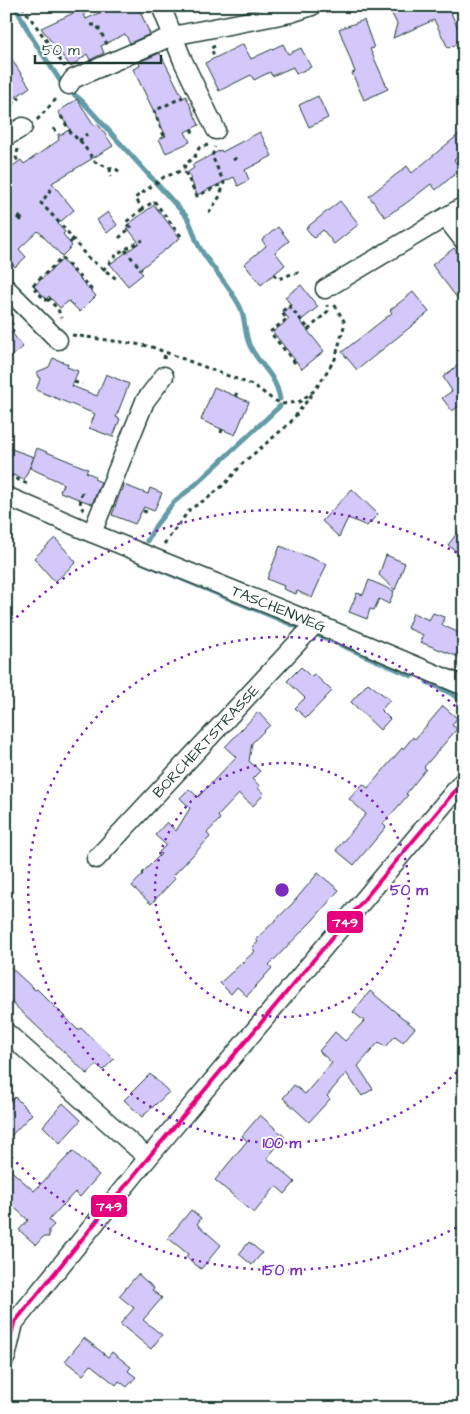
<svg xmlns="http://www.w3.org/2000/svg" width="470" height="1414" font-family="'Architects Daughter',sans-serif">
	<rect width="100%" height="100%" fill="#fff"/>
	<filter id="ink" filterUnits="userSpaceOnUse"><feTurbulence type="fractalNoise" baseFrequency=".02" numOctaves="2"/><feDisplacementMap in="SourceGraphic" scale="10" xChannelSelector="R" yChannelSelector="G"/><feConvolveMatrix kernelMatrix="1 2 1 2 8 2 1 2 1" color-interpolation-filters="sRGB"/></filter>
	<g filter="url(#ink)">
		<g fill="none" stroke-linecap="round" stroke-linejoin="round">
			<!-- stream -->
			<g stroke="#649ba7" stroke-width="5">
				<path d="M15 6 32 38 63 85 82 101 186 216C193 226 194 238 200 248 212 269 231 287 241 309 246 321 244 334 250 346 260 367 275 372 280 399"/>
				<polyline points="147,541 156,525 174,502 195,485 280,406"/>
				<polyline points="141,562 300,628"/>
				<polyline points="320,636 412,676"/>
				<polyline points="427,682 452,694 464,703"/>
			</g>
		</g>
		<!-- building -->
		<g fill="#d4c7f9" stroke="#1f3d34">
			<polygon points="114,6 132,6 139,9 150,34 130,43 125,34 101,46 104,53 90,60 87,54 71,67 41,28 82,9 86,19"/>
			<polygon points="404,6 464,6 451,13 464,41 448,48 434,20 393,38 397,24 391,12"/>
			<polygon points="364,20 374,48 370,49 388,89 364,100 352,73 355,72 339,29"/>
			<polygon points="243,44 251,59 283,44 288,54 301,48 311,67 296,74 293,67 272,76 270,72 254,80 251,75 219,91 205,63"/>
			<polygon points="6,51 30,87 6,104"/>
			<polygon points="160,53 183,98 186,96 199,125 185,132 190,142 166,153 159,139 166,136 133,69 140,66 139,62"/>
			<polygon points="318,96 328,118 309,127 299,105"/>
			<polygon points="77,99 94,125 98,124 113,146 52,183 74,210 58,224 65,232 63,234 72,246 62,256 38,231 19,249 26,257 15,267 8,260 6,261 6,171 21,160 24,164 59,140 58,137 70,129 58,112"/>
			<polygon points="464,130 464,152 454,160 461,169 436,190 431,184 405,204 385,217 369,196 407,166 412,173"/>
			<polygon points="260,132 272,156 245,170 249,180 238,186 234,177 197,195 188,172 194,168 192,165 221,150 222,152"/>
			<polygon points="340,201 359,224 334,244 323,230 314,238 306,228"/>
			<polygon points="154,205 180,238 139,270 143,274 128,286 110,264 139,243 126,226"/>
			<polygon points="108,212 117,225 107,233 97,220"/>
			<polygon points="278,227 289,241 275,252 285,265 261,285 244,264 266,246 262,240"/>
			<polygon points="454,248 464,260 464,307 432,265"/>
			<polygon points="62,260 96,296 80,312 69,301 60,308 49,296 46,299 34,286"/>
			<polygon points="301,285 318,307 300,321 324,351 302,369 273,332 289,319 283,312 291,305 285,297"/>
			<polygon points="413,292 429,312 357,370 342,352 392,313 390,310"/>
			<polygon points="6,325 23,347 6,361"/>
			<polygon points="53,358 68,364 67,367 78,371 72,386 97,396 106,374 129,384 116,417 120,419 113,437 89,428 95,414 36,390 40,379 37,372 49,367"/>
			<polygon points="464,360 464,409 461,405 452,411 442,398 452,391 443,377"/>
			<polygon points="214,387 249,402 235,435 201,420"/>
			<polygon points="6,447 34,457 24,480 6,472"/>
			<polygon points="37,448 88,469 86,472 95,476 94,479 101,482 92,504 60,492 63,484 60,482 30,468"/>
			<polygon points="124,485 148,494 150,488 162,493 154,511 144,507 135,524 112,515 121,490 122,491"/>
			<polygon points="352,489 378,514 367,526 348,518 339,537 322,521"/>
			<polygon points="464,524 464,557 448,545"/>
			<polygon points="55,538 76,562 55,582 34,558"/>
			<polygon points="280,546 327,564 312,598 297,591 296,594 283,589 284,586 267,579"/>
			<polygon points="386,555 405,563 395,590 379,575"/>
			<polygon points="369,580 394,591 389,604 379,599 374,610 370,609 367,619 349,612 357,593 363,595"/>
			<polygon points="413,613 429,620 433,613 444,617 442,625 464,635 464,659 420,642 423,635 407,628"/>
			<polygon points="301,667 311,677 314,674 332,691 306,718 295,708 305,698 287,681"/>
			<polygon points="368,683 390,700 381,710 390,719 380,730 351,702"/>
			<polygon points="443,706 457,718 452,725 457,729 424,767 426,769 406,794 408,795 383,824 386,827 354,865 336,850 366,814 349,799 363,784 368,788 402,748 403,749 413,737 415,739"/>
			<polygon points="258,712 270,725 252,743 249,761 260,771 252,779 260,786 258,788 264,794 253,806 239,794 218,816 220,819 207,833 210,837 173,876 175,879 151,904 132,886 143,874 142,873 161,854 159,852 166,845 155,835 167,822 176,831 190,808 180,798 189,789 198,797 236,757 225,747"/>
			<polygon points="318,873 339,890 313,920 269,965 272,968 247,996 237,987 231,994 220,983 255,951 252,948 258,942 256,939 292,904"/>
			<polygon points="6,963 35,990 37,989 78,1030 81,1028 114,1059 103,1070 97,1065 87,1074 6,997"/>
			<polygon points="370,991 415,1028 403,1042 395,1036 386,1047 379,1042 358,1066 373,1089 362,1096 346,1073 327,1096 330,1099 309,1122 283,1098 294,1085 305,1094 323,1073 332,1063 319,1051 335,1032 345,1041 364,1021 353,1012"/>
			<polygon points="150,1074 169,1092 142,1117 124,1100"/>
			<polygon points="15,1097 32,1114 6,1141 6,1106"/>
			<polygon points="63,1103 81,1120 60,1143 43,1126"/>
			<polygon points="260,1115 285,1137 267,1158 295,1182 285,1194 276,1186 254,1213 215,1180 247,1141 242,1136"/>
			<polygon points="73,1151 99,1175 80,1197 75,1192 49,1220 54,1225 49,1230 49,1237 43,1237 36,1245 19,1230 28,1220 6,1200 6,1166 34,1191"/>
			<polygon points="191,1210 201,1218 197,1224 221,1245 201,1269 186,1257 188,1254 168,1238"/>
			<polygon points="249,1242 262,1253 252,1265 239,1254"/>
			<polygon points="138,1274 154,1288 152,1290 162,1298 143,1320 162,1335 151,1349 120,1324 134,1308 119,1296"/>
			<polygon points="84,1338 108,1357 112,1352 131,1367 128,1371 136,1377 127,1387 119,1381 116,1385 91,1365 83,1375 65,1361"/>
		</g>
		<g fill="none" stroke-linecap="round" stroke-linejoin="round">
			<defs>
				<g id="minor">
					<polyline points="161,6 183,61 216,130"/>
					<polyline points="69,85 73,79 172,36 291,13 312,6"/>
					<polyline points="6,137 23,127"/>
					<polyline points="446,218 464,241"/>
					<polyline points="6,288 58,340"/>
					<polyline points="325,289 464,206"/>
					<path id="s1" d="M6 496 92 533 295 615 464 686"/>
					<polyline points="92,533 145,401 164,376"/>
					<path id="s2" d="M96 859 315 624"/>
					<polyline points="6,1032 148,1158"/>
					<polyline points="6,1357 14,1323 148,1158 464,780"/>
				</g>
			</defs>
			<!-- minor casing -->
			<use href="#minor" stroke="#1f3d34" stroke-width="21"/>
			<!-- path -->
			<g stroke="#1f3d34" stroke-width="3" stroke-dasharray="4 4" stroke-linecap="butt">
				<polyline points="22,6 65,67"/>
				<polyline points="91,25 97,25 98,27 108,46"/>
				<polyline points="215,46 211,48 215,58"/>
				<polyline points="6,109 19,99 18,97"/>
				<polyline points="61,116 71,133 82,143 95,162 110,168 115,168 121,173"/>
				<polyline points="37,120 58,97"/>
				<polyline points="53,128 59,135"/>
				<polyline points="191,129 194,134"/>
				<polyline points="164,136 154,111 183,97"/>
				<polyline points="79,141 87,134"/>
				<polyline points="208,145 199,148 194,158 185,164 184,170 197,196 224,183"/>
				<polyline points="18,149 16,157 18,162"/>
				<polyline points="233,160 238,157"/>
				<polyline points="110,168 111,177"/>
				<polyline points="51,189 41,203 66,230 87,257 118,280"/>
				<polyline points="209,213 220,196 224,183 212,156 215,147"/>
				<polyline points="18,219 22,214"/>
				<polyline points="20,221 23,216"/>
				<polyline points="130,228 126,222 143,209"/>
				<polyline points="181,236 154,201 143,209 135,198 164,177 184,170"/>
				<polyline points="119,238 132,226"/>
				<polyline points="70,243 73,239"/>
				<polyline points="125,250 141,269 140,270"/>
				<polyline points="6,263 8,266"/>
				<polyline points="103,270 118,253 143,240"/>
				<polyline points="274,274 279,279 294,273 302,273"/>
				<polyline points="51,298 49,300 58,309 61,318"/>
				<polyline points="49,300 45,300 32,286 62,258 91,289 90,290"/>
				<polyline points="6,315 12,324 13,334"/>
				<polyline points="308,330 328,311 327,305"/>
				<polyline points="72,335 149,346 165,352"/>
				<polyline points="164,359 165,352 255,386 272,399 282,404 299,402 315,390 335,359 345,323 333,302"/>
				<polyline points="295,363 270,332 287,319 281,312 289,306 309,329"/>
				<polyline points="74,382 82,384"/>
				<polyline points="235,396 237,393"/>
				<polyline points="221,433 222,429"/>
				<polyline points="10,474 12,477 30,485"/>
				<polyline points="82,492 80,505 84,511"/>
				<polyline points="143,511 147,512"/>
				<polyline points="164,544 190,509 208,498 226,483 243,463 290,423 313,393"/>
			</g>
			<!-- minor -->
			<use href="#minor" stroke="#fff" stroke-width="18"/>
			<defs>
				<polyline id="bus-1" points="6,1356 14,1323 148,1158 464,780"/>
			</defs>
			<!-- bus-1 casing -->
			<use href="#bus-1" stroke="#fff" stroke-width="8"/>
			<!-- bus-1 -->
			<use href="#bus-1" stroke="#e5007d" stroke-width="4"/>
		</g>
	</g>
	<!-- distance rings -->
	<g fill="none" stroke="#7b2cbf" stroke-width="2.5" stroke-dasharray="2.5 5">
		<circle cx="282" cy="890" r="127"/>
		<path d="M462 1067A253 253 0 1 1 462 713"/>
		<path d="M463 1224A380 380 0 0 1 6 1152M6 628A380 380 0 0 1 463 556"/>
	</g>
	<g text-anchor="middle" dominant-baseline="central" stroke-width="4" stroke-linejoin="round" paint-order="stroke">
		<!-- street labels -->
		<g font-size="15" fill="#1f3d34" stroke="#fff">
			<text stroke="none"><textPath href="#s1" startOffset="295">TASCHENWEG</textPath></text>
			<text stroke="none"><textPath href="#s2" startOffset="161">BORCHERTSTRASSE</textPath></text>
		</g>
	</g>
	<circle cx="282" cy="890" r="8" fill="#7b2cbf" stroke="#fff" stroke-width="2.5"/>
	<g font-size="15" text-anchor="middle" font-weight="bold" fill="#7b2cbf" stroke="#fff" stroke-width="4" stroke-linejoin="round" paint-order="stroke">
		<text x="409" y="895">50 m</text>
		<text x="282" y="1148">100 m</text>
		<text x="282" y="1275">150 m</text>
	</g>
	<g stroke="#fff" stroke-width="2">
		<rect x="326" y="910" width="38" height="24" rx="5" fill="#e5007d"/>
		<rect x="90" y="1194" width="38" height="24" rx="5" fill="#e5007d"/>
	</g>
	<g font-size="14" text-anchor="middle" font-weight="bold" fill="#fff">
		<text x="345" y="927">749</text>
		<text x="109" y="1211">749</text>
	</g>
	<!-- margin -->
	<rect width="470" height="1414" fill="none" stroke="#fff" stroke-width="25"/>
	<rect x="12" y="12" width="445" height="1389" fill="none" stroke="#1f3d34" stroke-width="2" filter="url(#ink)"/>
	<!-- scale -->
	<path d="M35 55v8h126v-8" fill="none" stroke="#1f3d34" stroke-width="2.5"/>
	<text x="42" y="55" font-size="15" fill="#1f3d34" stroke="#ffffff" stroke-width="4" paint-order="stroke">50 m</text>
</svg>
